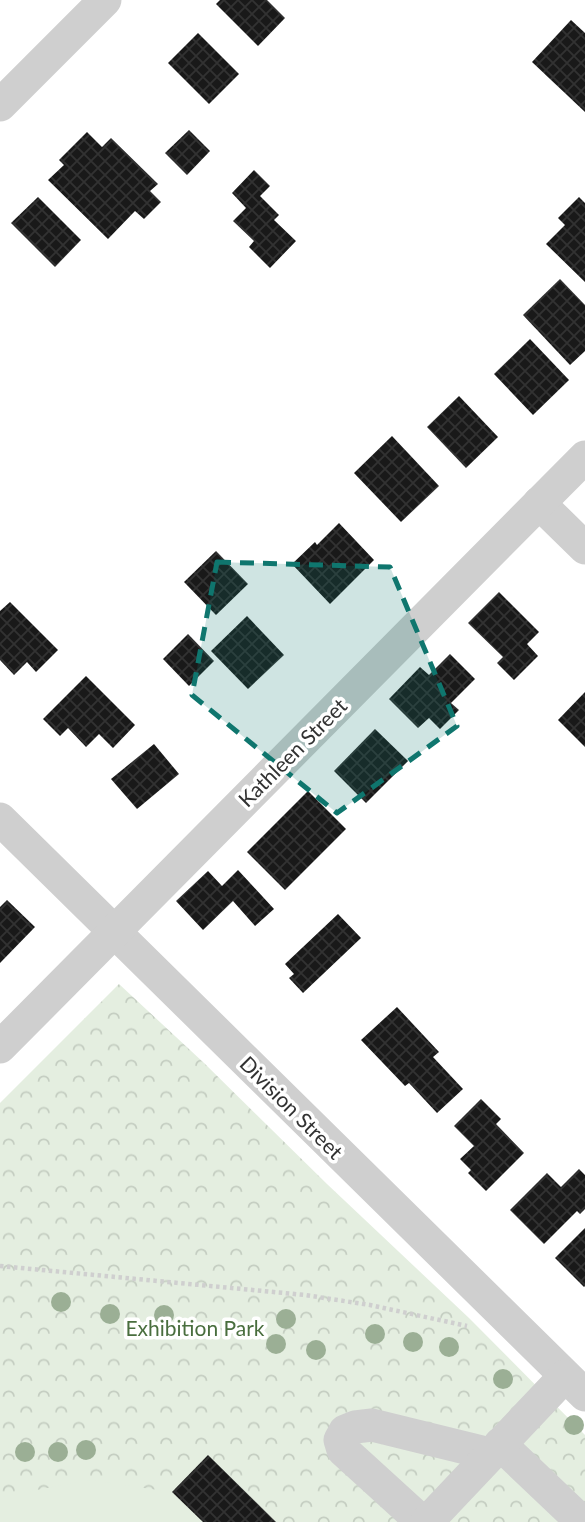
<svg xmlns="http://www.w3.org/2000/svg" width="585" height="1522" font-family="Lato,sans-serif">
	<defs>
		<pattern id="park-crowns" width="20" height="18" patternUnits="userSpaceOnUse" patternTransform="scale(1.75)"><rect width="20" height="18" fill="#e4eee0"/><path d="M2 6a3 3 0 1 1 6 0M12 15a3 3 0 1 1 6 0" fill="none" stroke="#c4cdc1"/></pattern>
		<pattern id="building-cross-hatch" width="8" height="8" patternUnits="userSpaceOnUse" patternTransform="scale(1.75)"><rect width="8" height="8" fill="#191919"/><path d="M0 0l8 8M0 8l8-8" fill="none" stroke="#323232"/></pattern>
	</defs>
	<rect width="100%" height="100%" fill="#fff"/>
	<!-- park -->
	<polygon fill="url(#park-crowns)" points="119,984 204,1063 327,1184 469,1318 585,1435 585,1522 0,1522 0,1103"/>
	<!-- garden -->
	<polygon fill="#e4eee0" points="89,1480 172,1492 203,1522 0,1522 0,1497"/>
	<!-- building -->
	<g fill="url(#building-cross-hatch)">
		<polygon points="220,0 267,0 285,18 258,46 216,4"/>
		<polygon points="571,20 585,33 585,112 532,62"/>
		<polygon points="198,33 239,74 209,104 168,63"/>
		<polygon points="189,130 210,151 187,175 165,153"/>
		<polygon points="87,132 102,147 111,138 158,184 150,191 161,202 144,219 135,211 108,239 48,180 64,165 59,160"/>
		<polygon points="254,170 270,186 260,196 279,215 274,220 296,241 270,268 249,247 254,241 233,221 246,208 232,193"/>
		<polygon points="38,197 81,240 55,267 11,223"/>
		<polygon points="579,197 585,203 585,282 546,244 565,225 558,218"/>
		<polygon points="560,279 585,305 585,351 570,365 523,315"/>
		<polygon points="530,339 569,380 533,415 494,374"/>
		<polygon points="459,396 498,437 466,468 427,427"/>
		<polygon points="392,436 439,486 401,522 354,473"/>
		<polygon points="339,523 374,560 330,604 292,564 315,542 317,545"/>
		<polygon points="216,551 248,584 216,615 184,582"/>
		<polygon points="499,592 539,632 527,644 538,656 514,680 497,663 503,657 468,623"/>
		<polygon points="10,602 58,650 36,672 27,662 14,675 0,660 0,611"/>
		<polygon points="247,616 284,655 248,689 211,651"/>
		<polygon points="188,634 214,661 189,686 163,659"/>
		<polygon points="450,654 475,679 451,703 459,710 440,729 429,718 418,728 389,699 420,667 429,675"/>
		<polygon points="86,676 135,725 113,748 99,734 86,747 68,728 60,736 43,719"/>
		<polygon points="585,692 585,747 558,720"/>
		<polygon points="375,729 408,761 366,803 334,771"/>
		<polygon points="154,744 179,774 137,809 111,779"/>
		<polygon points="308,791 346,829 285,890 247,852"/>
		<polygon points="238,870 274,909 255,926 233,901 203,930 176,901 208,871 222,886"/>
		<polygon points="7,900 35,927 0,963 0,907"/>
		<polygon points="338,914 361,938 303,993 289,978 294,974 285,964"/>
		<polygon points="397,1007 439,1052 433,1057 463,1089 437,1113 409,1083 405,1086 361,1040"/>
		<polygon points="481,1099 501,1119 496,1124 524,1153 486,1191 468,1173 471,1170 460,1159 474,1146 454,1126"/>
		<polygon points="579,1169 585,1175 585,1209 580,1214 577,1211 544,1244 510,1210 547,1173 561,1187"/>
		<polygon points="585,1228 585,1286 584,1287 555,1258"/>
		<polygon points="208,1455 276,1522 203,1522 172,1492"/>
	</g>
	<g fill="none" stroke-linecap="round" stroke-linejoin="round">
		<!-- path -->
		<polyline stroke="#cfcfcf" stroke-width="4.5" stroke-dasharray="3.5 3.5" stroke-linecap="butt" points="0,1266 305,1295 370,1305 467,1326"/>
		<!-- minor -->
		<g stroke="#cfcfcf" stroke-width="33">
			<polyline points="0,105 105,0"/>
			<polyline points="539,503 585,548"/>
			<polyline points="0,819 585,1395"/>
			<polyline points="0,1047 585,457"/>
			<polyline points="500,1444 582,1522"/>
			<polyline points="422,1522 343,1450 340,1440 345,1431 355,1427 372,1425 490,1454"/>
			<polyline points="427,1522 565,1376"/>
		</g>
	</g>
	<!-- trees -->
	<g fill="#9baf95">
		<circle cx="61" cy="1302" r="10"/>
		<circle cx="110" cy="1314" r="10"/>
		<circle cx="164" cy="1315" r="10"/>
		<circle cx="286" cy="1319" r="10"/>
		<circle cx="375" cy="1334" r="10"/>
		<circle cx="413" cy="1342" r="10"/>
		<circle cx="276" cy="1344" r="10"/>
		<circle cx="449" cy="1347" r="10"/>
		<circle cx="316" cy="1350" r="10"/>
		<circle cx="503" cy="1379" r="10"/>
		<circle cx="574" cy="1425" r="10"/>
		<circle cx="86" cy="1450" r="10"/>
		<circle cx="25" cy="1452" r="10"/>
		<circle cx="58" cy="1452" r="10"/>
	</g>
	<!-- marked area -->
	<path fill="#0f766e" fill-opacity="0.2" stroke="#0f766e" stroke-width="5" stroke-dasharray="14 9" stroke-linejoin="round" d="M217 562 390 567 457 726 337 813 192 695Z"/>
	<g text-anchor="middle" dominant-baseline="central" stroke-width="7" stroke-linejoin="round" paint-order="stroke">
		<!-- street labels -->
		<g font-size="21" fill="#323232" stroke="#fff">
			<text transform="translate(292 752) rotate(-45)">Kathleen Street</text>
			<text transform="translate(292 1107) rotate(45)">Division Street</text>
		</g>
		<!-- park labels -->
		<g font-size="21" fill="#496e3e" stroke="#fff">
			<text x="195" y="1327">Exhibition Park</text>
		</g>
	</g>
</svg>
